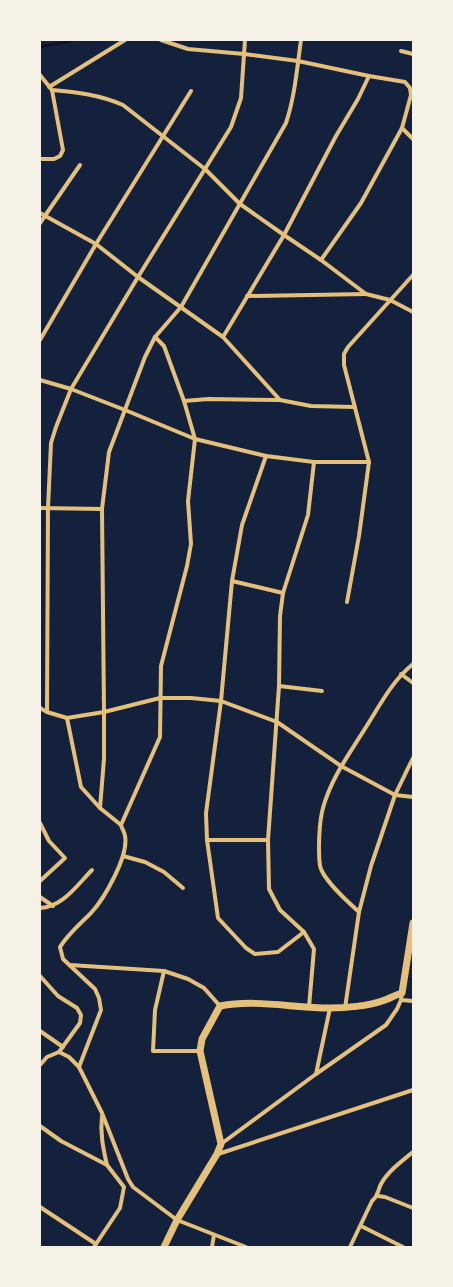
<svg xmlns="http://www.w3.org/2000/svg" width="453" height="1287" font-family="Karla,sans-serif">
	<rect width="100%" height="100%" fill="#14213d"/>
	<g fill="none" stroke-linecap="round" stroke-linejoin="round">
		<!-- stream -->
		<polyline stroke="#0b132b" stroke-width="3" points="40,47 75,40"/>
		<!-- minor -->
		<g stroke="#e5c07b" stroke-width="4">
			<polyline points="161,40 188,49 244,54 298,61 369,76 405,82 410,88 411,95 402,128 361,203 321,260"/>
			<polyline points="401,51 413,54"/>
			<path d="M40 75 52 90C77 92 100 95 123 105L205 169 240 204 284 235 321 260 366 294 390 300 413 312"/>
			<polyline points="49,87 125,40"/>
			<polyline points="402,128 413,139"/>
			<polyline points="40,159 54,159 60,156 63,150 52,90"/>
			<polyline points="40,213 96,244 138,277 223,337 280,400"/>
			<polyline points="40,223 80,165"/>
			<polyline points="247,296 366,294"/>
			<polyline points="223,337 284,235 336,136 358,99 369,76"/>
			<polyline points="40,340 96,244 191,91"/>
			<polyline points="40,380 71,389 125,410 195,439 266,456 314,462 369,462"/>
			<polyline points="184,401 208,399 280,400 311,406 355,407"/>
			<polyline points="266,456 242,525 232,581 221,701 206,813 207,840 218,918 246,948 255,954 278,952 304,932"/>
			<polyline points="40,508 102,509"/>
			<polyline points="232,581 283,593"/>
			<polyline points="347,602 359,536 369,462 344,365 344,354 348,347 413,275"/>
			<polyline points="401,674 413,683"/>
			<polyline points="279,686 322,691"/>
			<polyline points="40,708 47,712 67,718 104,712 160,698 191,698 221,701 277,722 341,766 395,795 413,797"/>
			<polyline points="47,712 48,508 51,443 56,427 71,389 138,277 231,127 241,98 245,40"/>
			<polyline points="67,718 81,787 100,808 121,825"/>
			<path d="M100 808 104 759V712L102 509 109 452 145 357 155 337 181 307 286 123C295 96 297 68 301 40"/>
			<polyline points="40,823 49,841 65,858 40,881"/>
			<polyline points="207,840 268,840"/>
			<polyline points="123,856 145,862 164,872 183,888"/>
			<polyline points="40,897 53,906"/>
			<path d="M40 908C63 907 77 885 92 870"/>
			<path d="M359 912C348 902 323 880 320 866 318 851 319 822 323 808 331 778 350 753 366 727 380 705 392 681 413 664"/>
			<polyline points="70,965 164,971 188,979 204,988 220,1006"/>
			<polyline points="164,971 155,1010 153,1051 200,1051"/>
			<polyline points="40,976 58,996 77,1008 81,1015 80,1023 59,1052 47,1057 40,1065"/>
			<polyline points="401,1000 413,1001"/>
			<polyline points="309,1007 314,949 304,932 280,910 269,889 268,840 279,686 280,616 283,593 308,515 314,462"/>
			<polyline points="345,1008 359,912 371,866 395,795 413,758"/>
			<polyline points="40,1031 63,1047"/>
			<polyline points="59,1052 69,1057 79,1067 102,1113 128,1179 133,1187 177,1220 246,1247"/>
			<path d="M79 1067 101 1010 99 998 95 989 63 959 60 947C68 934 80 924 91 913 104 899 129 856 125 836 125 833 122 829 121 825L160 737 161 666 187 566 191 544 188 501 195 439 184 401 164 346 155 337"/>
			<polyline points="316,1074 330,1008"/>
			<path d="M102 1116C100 1133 103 1148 107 1165"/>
			<polyline points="40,1126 61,1141 107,1165 124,1187 120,1208 94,1247"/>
			<polyline points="221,1144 316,1074 386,1025 397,1009 401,1000 402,993"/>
			<polyline points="218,1154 413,1090"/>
			<polyline points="378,1196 385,1197 413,1208"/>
			<polyline points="40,1207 96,1244"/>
			<polyline points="361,1226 403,1247"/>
			<polyline points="212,1247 214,1235"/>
			<path d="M350 1247 372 1201C379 1195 377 1192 381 1184 388 1171 402 1161 413 1152"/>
		</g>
		<!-- tertiary -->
		<path stroke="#e5c07b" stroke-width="7" d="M164 1247 177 1220 217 1154 221 1144 200 1051 202 1039 220 1006C256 999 293 1008 330 1008 345 1008 368 1006 382 1001 389 999 395 995 402 993L413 923"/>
	</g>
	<!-- border -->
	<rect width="453" height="1287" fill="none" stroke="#f6f1e7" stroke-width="82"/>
</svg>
